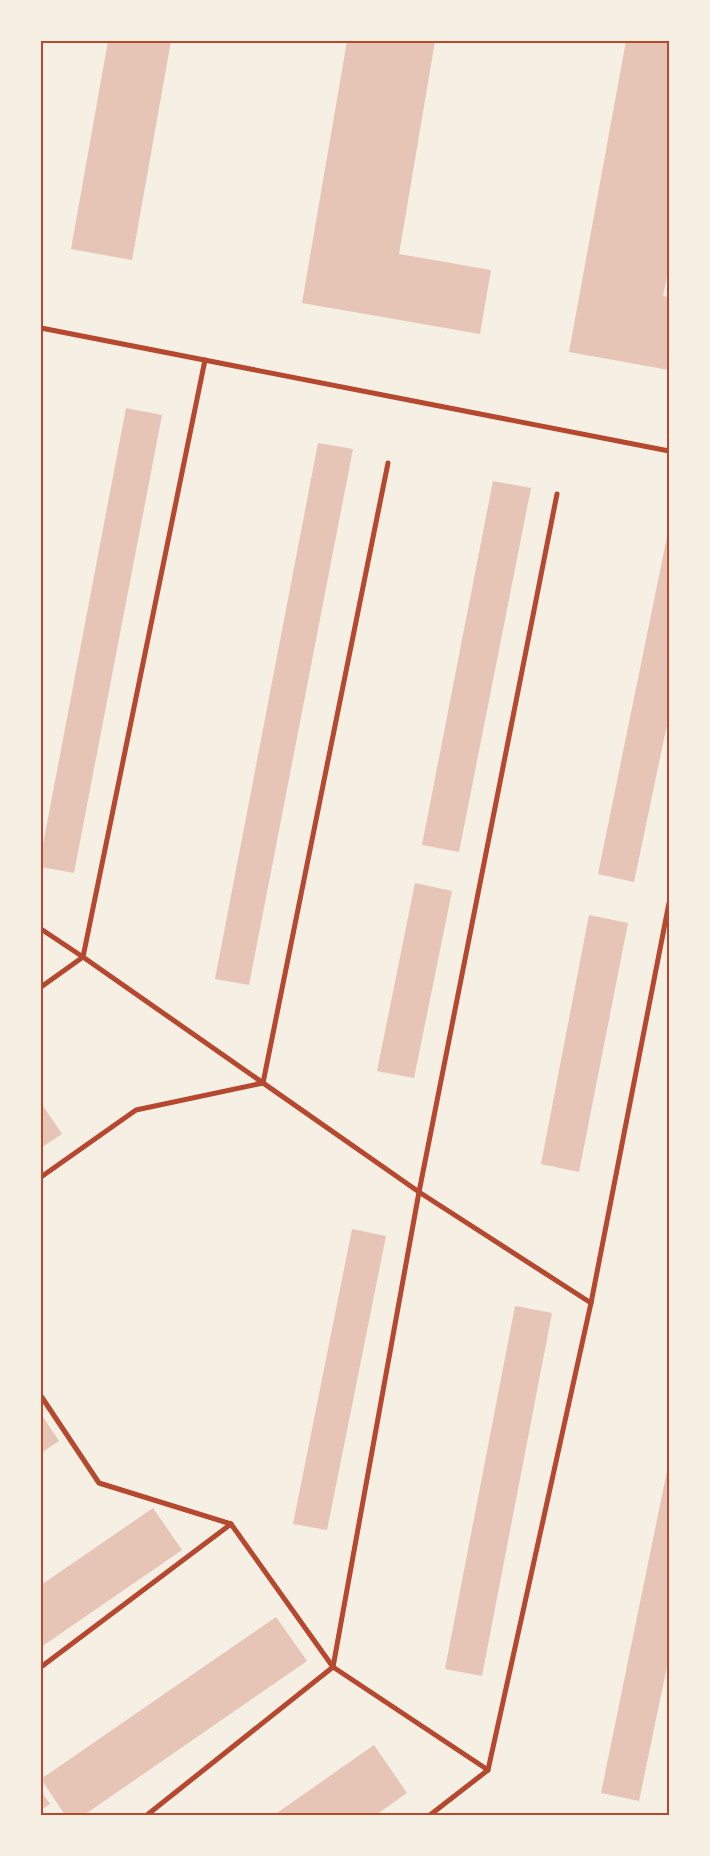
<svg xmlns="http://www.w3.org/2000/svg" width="710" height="1856" font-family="'Noto Serif',serif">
	<rect width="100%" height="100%" fill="#f6efe4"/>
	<!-- building -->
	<g fill="#e6c5b7">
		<polygon points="108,41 171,41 132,260 71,249"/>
		<polygon points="347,41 435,41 399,254 491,270 480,334 302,303"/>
		<polygon points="626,41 669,41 669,266 663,296 669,297 669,370 569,352"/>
		<polygon points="126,408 162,415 74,873 41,867 41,855"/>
		<polygon points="318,443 353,449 249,985 215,979"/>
		<polygon points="493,481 531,488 459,852 422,845"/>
		<polygon points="668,532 669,715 634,882 598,874"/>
		<polygon points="415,883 452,891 414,1078 377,1071"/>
		<polygon points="589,915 628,923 579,1172 541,1164"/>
		<polygon points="41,1103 62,1134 41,1148"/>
		<polygon points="352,1229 386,1236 327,1530 293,1524"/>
		<polygon points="515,1306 552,1313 482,1676 445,1669"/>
		<polygon points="41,1414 59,1441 41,1453"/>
		<polygon points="668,1466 669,1657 639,1801 601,1793"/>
		<polygon points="153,1508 182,1550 41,1647 41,1585"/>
		<polygon points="276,1617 307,1661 84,1815 65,1815 41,1779"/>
		<polygon points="374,1745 407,1793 376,1815 274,1815"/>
		<polygon points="41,1791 50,1804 41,1810"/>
	</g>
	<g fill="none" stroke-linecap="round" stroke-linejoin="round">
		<!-- minor -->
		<g stroke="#b5482f" stroke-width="5">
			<polyline points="41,328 669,451"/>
			<polyline points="205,360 83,957 419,1192 591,1303"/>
			<polyline points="41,929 83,957 41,987"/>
			<polyline points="41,1177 136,1110 263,1083 388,463"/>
			<polyline points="41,1396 99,1483 231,1524"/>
			<polyline points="41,1667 231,1524 333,1667 488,1770"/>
			<polyline points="147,1815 333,1667 419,1192 557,494"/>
			<polyline points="430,1815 488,1770 591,1303 669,903"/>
		</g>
	</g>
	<!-- border -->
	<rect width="710" height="1856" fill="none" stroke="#f6efe4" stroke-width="85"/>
	<rect x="42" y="42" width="626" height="1772" fill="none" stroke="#b5482f" stroke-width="2"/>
</svg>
